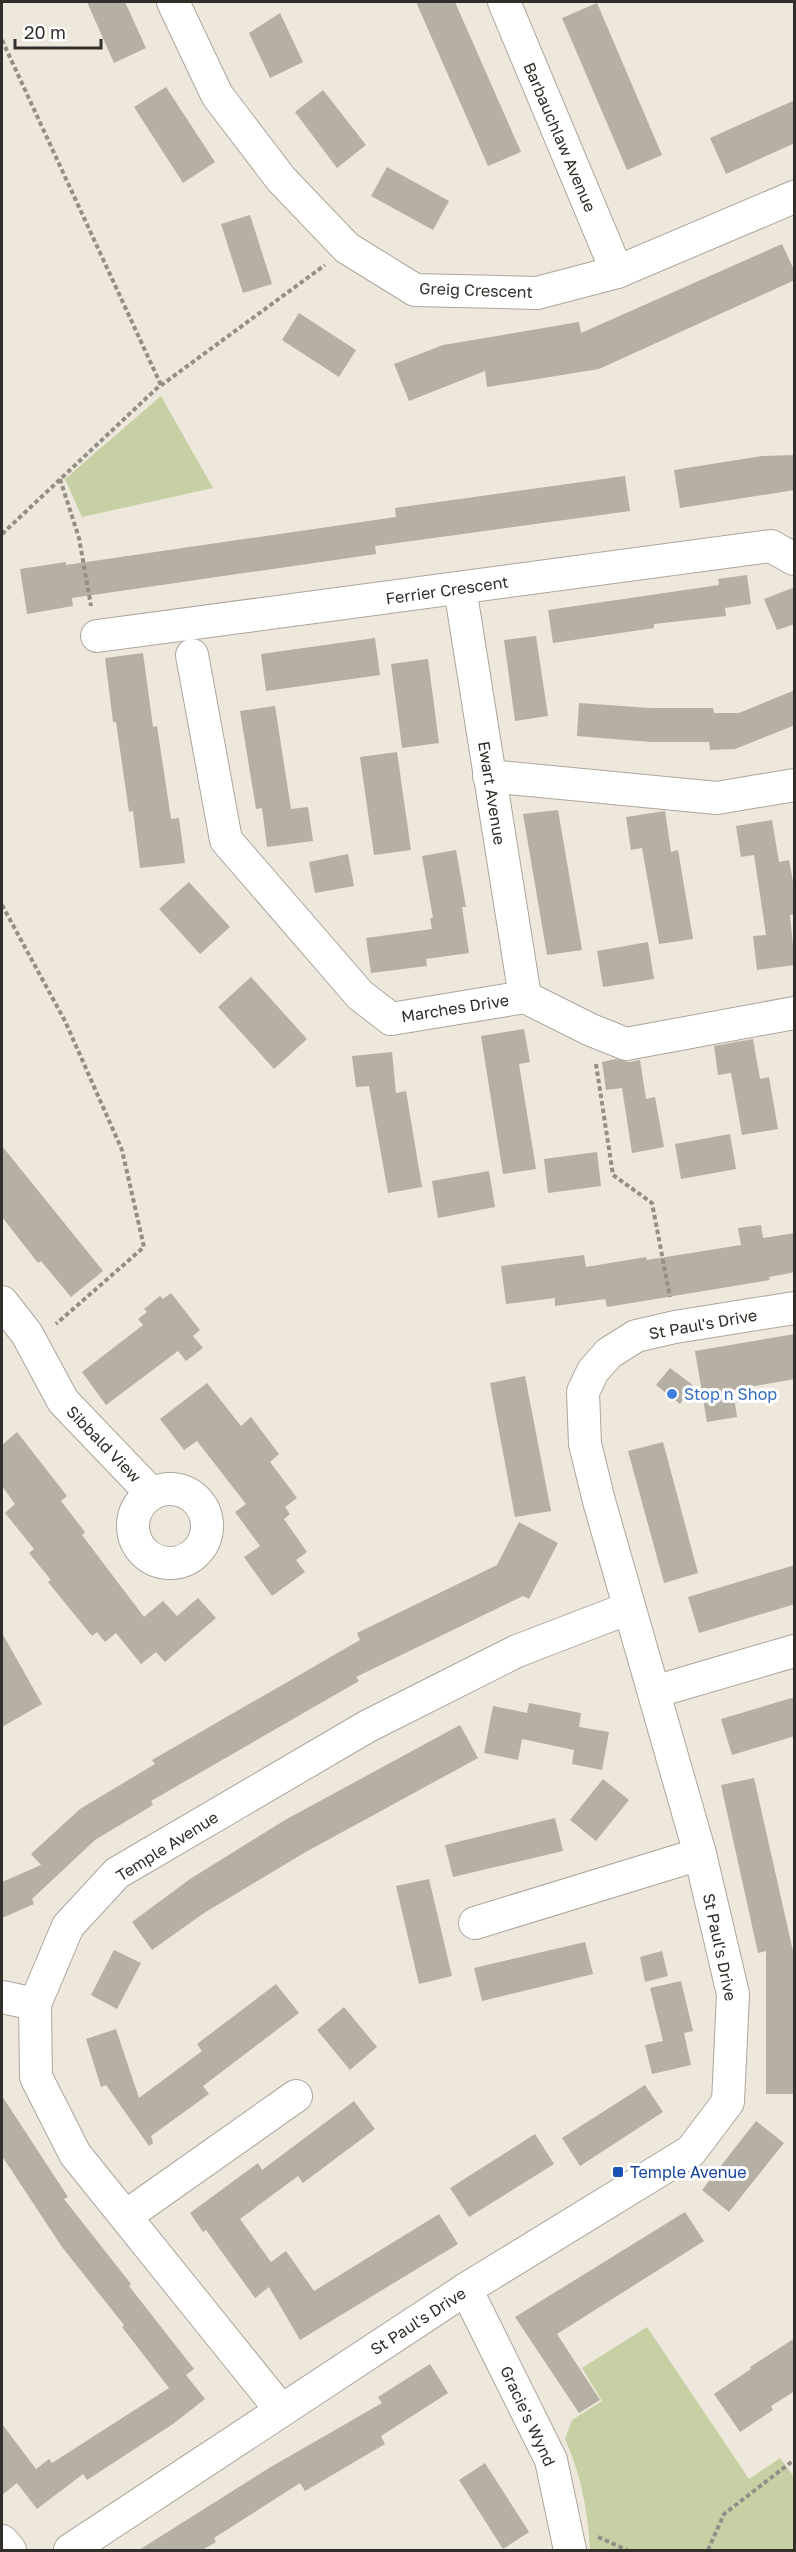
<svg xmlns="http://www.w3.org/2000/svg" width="796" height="2552" font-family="'Golos Text',sans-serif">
	<rect width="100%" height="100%" fill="#eee7db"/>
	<!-- green -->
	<g fill="#c7d0a5">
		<polygon points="161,396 213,488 82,517 65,479"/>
		<path d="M647 2327 749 2479 780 2458 794 2477V2550H590C588 2511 581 2475 565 2439L572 2420 602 2401 582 2368Z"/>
	</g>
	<!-- building -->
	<g fill="#b6afa4">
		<polygon points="87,2 125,2 146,48 114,63"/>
		<polygon points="416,2 455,2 521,152 488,166"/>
		<polygon points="597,3 662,155 627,170 562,18"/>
		<polygon points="280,13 303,62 270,78 249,33"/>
		<polygon points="166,87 215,162 183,183 134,107"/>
		<polygon points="323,90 366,145 337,168 295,112"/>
		<polygon points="795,100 795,143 726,174 710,138"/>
		<polygon points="387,167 449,201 433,230 371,196"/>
		<polygon points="250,215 272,284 243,293 221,224"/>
		<polygon points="782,244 795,272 795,280 599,369 487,387 485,371 409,401 394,364 443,345 579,322 581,333"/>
		<polygon points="299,313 356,350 339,377 282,340"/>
		<polygon points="795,455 795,490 680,508 674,470 762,456"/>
		<polygon points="625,476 630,511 375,546 376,554 72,598 73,606 27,614 20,569 66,562 66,565 396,517 395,508"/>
		<polygon points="747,575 751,604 725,608 726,616 654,624 654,628 553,643 548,610 719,585 718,579"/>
		<polygon points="795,587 795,624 777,630 764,599"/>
		<polygon points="536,636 548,716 515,721 504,640"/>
		<polygon points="375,638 380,675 266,691 261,654"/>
		<polygon points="143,653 153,727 157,726 171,819 179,818 185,863 140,868 133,811 129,812 116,722 113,722 105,658"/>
		<polygon points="428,659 439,743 402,748 391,664"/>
		<polygon points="795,690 795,725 735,749 710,750 709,742 651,742 577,736 579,703 650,708 713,708 714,713 739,713"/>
		<polygon points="275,706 291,809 308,807 313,841 267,847 262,808 256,809 240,711"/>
		<polygon points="397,752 411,850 374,855 360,757"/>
		<polygon points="558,810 582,950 547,955 523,814"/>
		<polygon points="665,811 671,852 678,850 693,939 659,944 642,848 631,850 626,817"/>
		<polygon points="772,820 779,862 789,860 795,893 795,914 790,915 795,965 757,970 753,936 766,935 754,855 741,857 736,826"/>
		<polygon points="456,850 466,907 462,907 469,953 426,959 427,966 371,973 366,938 432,929 430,918 433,918 422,856"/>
		<polygon points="348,854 354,886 315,893 309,862"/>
		<polygon points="189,882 230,927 200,954 159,909"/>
		<polygon points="648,942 654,979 603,987 597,951"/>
		<polygon points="251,977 307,1039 274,1069 218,1007"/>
		<polygon points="524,1029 530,1062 519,1064 536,1169 503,1174 481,1036"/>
		<polygon points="753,1039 760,1079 769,1077 778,1129 742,1135 731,1073 718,1075 714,1046"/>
		<polygon points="392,1052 396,1093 406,1091 422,1187 388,1193 369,1086 356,1087 352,1056"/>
		<polygon points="616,1059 629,1062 640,1060 646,1099 655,1097 664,1147 632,1153 622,1088 606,1090 602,1062"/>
		<polygon points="730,1134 736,1169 681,1179 675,1144"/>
		<polygon points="2,1146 103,1271 71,1297 41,1261 38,1263 2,1217"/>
		<polygon points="597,1152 601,1186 548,1193 544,1159"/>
		<polygon points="489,1171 495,1207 438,1218 432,1181"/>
		<polygon points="761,1225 763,1238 795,1233 795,1272 769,1277 770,1280 607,1307 605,1299 555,1306 555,1298 506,1304 501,1266 584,1255 586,1267 646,1257 647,1260 741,1245 738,1228"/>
		<polygon points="171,1293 200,1330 193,1336 203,1348 186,1361 178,1351 106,1405 82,1372 143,1325 138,1319 147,1312 144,1309 160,1296 163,1299"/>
		<polygon points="795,1334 795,1379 733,1390 737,1417 707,1422 695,1351"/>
		<polygon points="670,1368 693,1385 680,1404 656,1385"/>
		<polygon points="525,1376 551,1511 515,1517 490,1383"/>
		<polygon points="207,1383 241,1426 251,1417 279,1454 270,1462 297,1498 285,1507 290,1514 284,1519 307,1552 296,1560 305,1572 272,1596 244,1557 260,1546 235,1512 246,1504 197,1441 184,1450 160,1419"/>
		<polygon points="17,1432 67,1496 61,1501 85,1532 82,1535 144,1617 163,1601 177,1616 198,1598 216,1618 165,1662 156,1652 141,1664 116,1633 105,1642 97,1632 92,1636 48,1582 51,1580 29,1553 34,1549 5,1513 15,1504 2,1486 2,1445"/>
		<polygon points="663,1442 698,1573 664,1583 628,1451"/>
		<polygon points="519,1522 558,1543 529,1599 523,1596 356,1677 359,1681 151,1801 153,1805 95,1840 32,1899 34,1904 2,1918 2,1882 41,1865 31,1854 80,1809 155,1764 152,1760 360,1640 357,1633 497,1565"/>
		<polygon points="795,1565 795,1604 699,1633 688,1597"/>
		<polygon points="2,1633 42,1704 2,1727"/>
		<polygon points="795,1697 795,1736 732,1755 721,1719"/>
		<polygon points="529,1703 581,1713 579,1727 609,1732 602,1770 572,1764 574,1750 522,1739 518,1760 484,1753 493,1706 527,1713"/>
		<polygon points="460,1725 478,1758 304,1853 204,1913 152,1950 132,1922 190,1879 285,1820"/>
		<polygon points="754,1778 795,1960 795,2094 766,2094 766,1951 758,1953 721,1785"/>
		<polygon points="603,1779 629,1800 596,1841 570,1820"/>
		<polygon points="555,1818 563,1851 453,1877 445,1845"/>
		<polygon points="429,1879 452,1976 419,1984 396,1886"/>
		<polygon points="585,1942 593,1974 482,2001 474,1968"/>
		<polygon points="114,1950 141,1963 117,2009 91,1995"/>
		<polygon points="662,1951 668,1976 645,1982 640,1957"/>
		<polygon points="681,1981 693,2031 684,2033 691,2065 652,2074 645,2045 663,2041 650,1988"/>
		<polygon points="276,1984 299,2013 203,2086 209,2094 151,2136 153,2143 149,2146 106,2085 101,2087 86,2039 116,2029 139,2098 202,2051 197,2044"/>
		<polygon points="344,2007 377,2047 350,2070 317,2030"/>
		<polygon points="645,2085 663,2112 580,2166 562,2138"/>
		<polygon points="2,2096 68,2197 64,2199 131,2284 129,2286 194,2369 186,2375 205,2399 173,2424 87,2480 83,2474 37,2509 17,2483 2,2495 2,2424 36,2469 49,2459 52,2463 169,2388 122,2327 124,2325 62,2247 2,2156"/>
		<polygon points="354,2101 375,2129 303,2183 298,2176 240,2219 271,2262 286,2251 314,2291 439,2214 458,2244 300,2340 269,2287 255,2298 206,2230 203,2232 190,2213 258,2163 262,2170"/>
		<polygon points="756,2121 784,2143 729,2212 702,2190"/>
		<polygon points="535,2134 554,2164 469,2217 450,2188"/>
		<polygon points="685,2212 704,2241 557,2334 600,2400 579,2413 515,2317"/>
		<polygon points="795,2338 795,2391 771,2406 773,2410 740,2432 714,2394 751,2369 750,2367"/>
		<polygon points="430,2364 448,2393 381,2436 385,2444 305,2491 300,2483 214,2538 216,2542 202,2550 139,2550 269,2468 382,2403 378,2397"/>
		<polygon points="485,2463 529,2532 503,2549 459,2480"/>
	</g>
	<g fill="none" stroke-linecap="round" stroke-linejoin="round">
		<defs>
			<g id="street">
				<polyline points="173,2 217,95 281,179 347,248 415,290 537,293 617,272 794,197"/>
				<polyline points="504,2 617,272"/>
				<polyline points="460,588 525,997"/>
				<polyline points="97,636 771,546 794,559"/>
				<polyline points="192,655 226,840 360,995 391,1019 525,997 591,1030 626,1044 794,1013"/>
				<polyline points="489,776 717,798 794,785"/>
				<polyline points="2,1302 27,1334 63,1401 152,1494"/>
				<circle cx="170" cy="1526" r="37"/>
				<polyline points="654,1692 794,1651"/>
				<polyline points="475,1923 700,1854"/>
				<polyline points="2,1997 35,2004"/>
				<polyline points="126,2216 296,2096"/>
				<polyline points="466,2289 551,2460 570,2550"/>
				<polyline points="281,2410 75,2154 36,2077 35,2004 68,1926 117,1873 368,1726 517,1651 629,1608"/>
				<polyline points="2,2541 10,2550"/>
				<polyline points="70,2550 466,2289 691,2151 728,2102 733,1994 700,1854 599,1501 585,1444 583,1392 593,1371 609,1353 636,1336 675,1327 794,1308"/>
			</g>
		</defs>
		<!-- street casing -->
		<use href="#street" stroke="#ada69b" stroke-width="34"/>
		<!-- path -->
		<g stroke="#938e86" stroke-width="4" stroke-dasharray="4.5 3" stroke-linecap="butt">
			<polyline points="2,40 161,385"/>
			<polyline points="60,479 79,538 91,606"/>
			<polyline points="2,534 156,389 325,265"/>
			<polyline points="2,905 65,1021 122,1150 144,1247 56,1324"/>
			<polyline points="596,1064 613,1175 652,1203 670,1297"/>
			<polyline points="598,2537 627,2550"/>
			<polyline points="708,2550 724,2514 794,2460"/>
		</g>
		<!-- street -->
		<use href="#street" stroke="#fff" stroke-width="32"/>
	</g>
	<!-- markers -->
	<circle fill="#3f7fe0" stroke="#fff" stroke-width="2" cx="672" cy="1394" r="6"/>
	<rect fill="#1a4fb4" stroke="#fff" stroke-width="2" x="612" y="2166" width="12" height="12" rx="3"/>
	<g text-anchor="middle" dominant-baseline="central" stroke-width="6" stroke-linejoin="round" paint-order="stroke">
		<!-- street labels -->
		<g font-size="16" fill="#322f2a" stroke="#fff">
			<text transform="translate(560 137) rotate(67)">Barbauchlaw Avenue</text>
			<text transform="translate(476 290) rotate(2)">Greig Crescent</text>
			<text transform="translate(447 590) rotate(-8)">Ferrier Crescent</text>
			<text transform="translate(492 793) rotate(81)">Ewart Avenue</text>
			<text transform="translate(455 1008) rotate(-9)">Marches Drive</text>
			<text transform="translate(703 1324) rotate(-10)">St Paul's Drive</text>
			<text transform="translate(104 1444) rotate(46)">Sibbald View</text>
			<text transform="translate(167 1846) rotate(-32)">Temple Avenue</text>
			<text transform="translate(720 1947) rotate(78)">St Paul's Drive</text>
			<text transform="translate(418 2321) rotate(-33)">St Paul's Drive</text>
			<text transform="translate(528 2416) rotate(65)">Gracie's Wynd</text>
		</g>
		<!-- shop labels -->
		<g font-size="16" fill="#366cbe" stroke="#fff" text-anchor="start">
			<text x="684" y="1394">Stop n Shop</text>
		</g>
		<!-- transit labels -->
		<g font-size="16" fill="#164399" stroke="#fff" text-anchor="start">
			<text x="630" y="2172">Temple Avenue</text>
		</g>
	</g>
	<!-- border -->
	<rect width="796" height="2552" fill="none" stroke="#322f2a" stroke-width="6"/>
	<!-- scale -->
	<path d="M15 39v9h86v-9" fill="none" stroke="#322f2a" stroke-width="3"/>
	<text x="24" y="39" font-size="18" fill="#322f2a" stroke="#ffffff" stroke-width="4.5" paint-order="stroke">20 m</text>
</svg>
